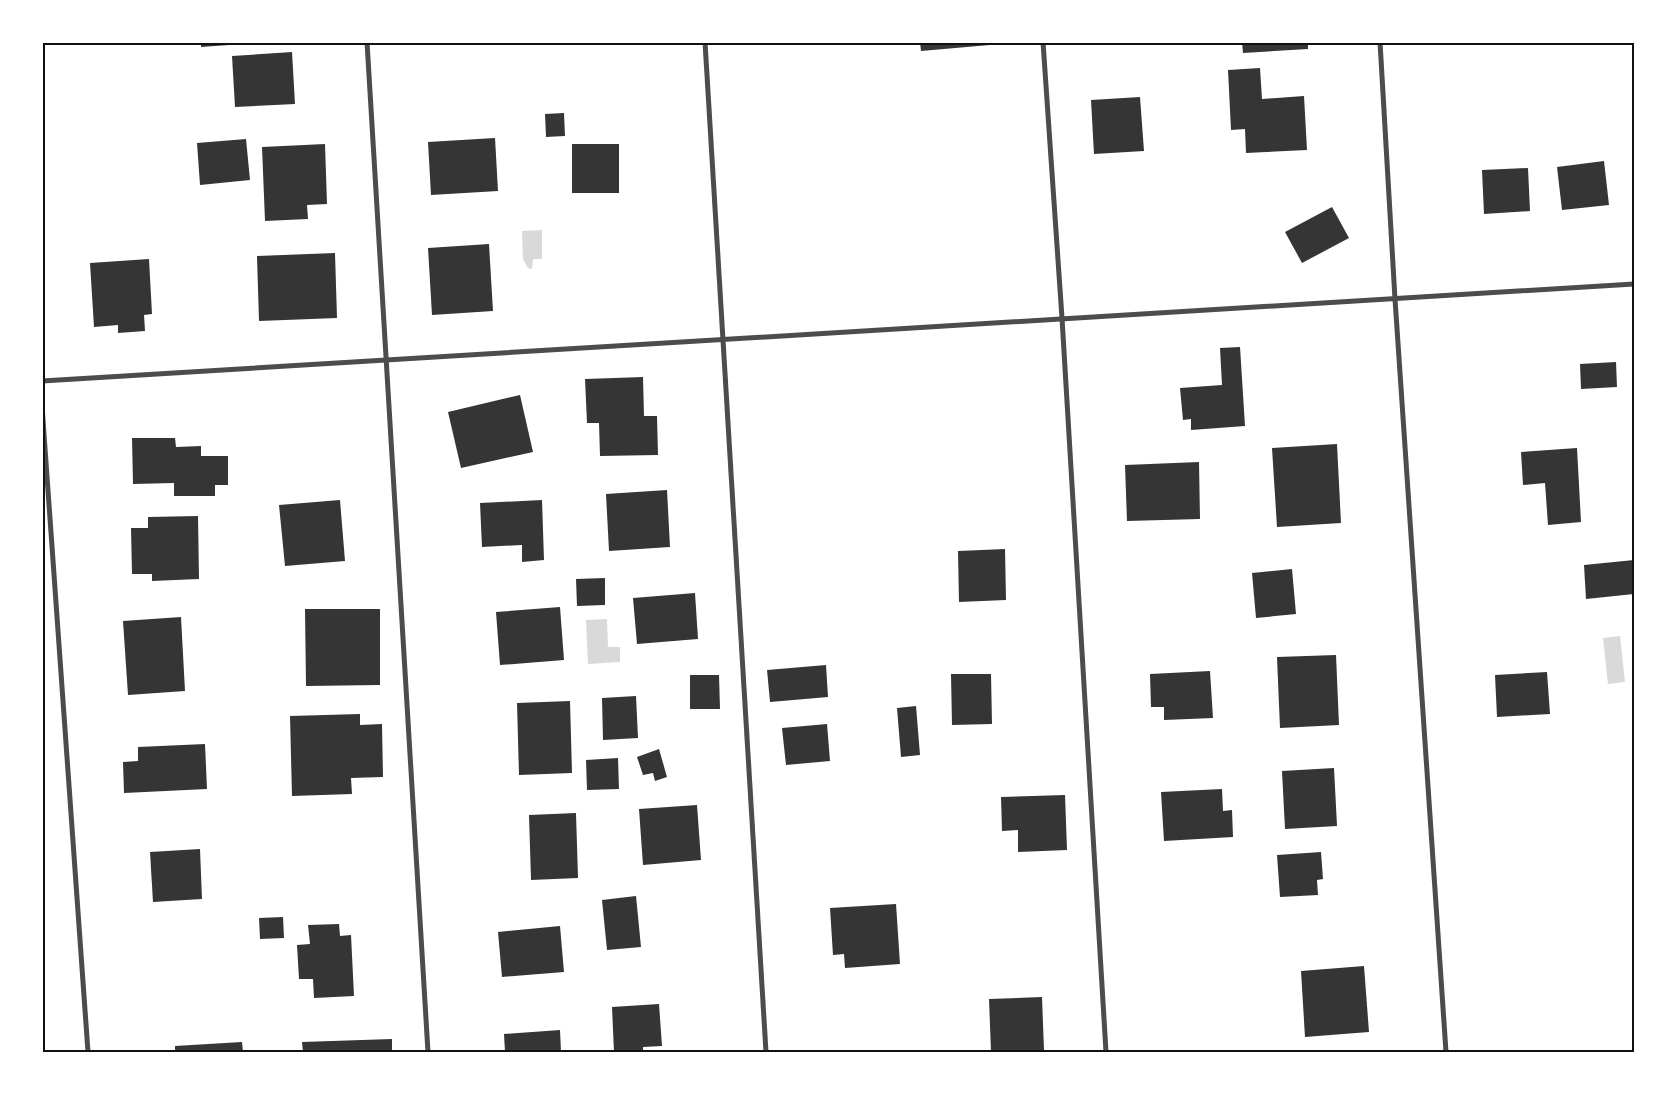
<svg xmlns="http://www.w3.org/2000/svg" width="1677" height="1095" font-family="'Asap Condensed',sans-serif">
	<rect width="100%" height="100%" fill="#fff"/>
	<!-- water -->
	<g fill="#d9d9d9">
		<polygon points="542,230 542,259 533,259 532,269 528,268 523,259 522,231"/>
		<polygon points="607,619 608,647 620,647 620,662 588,664 586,620"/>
		<polygon points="1620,636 1625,682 1608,684 1603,638"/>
	</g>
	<!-- building -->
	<g fill="#353535">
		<polygon points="201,42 228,42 229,45 201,47"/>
		<polygon points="920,42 1001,42 1001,44 921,51"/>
		<polygon points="1242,42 1308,42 1308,49 1243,53"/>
		<polygon points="292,52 295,104 235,107 232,56"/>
		<polygon points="1260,68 1262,99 1304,96 1307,150 1246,153 1245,129 1231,130 1228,70"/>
		<polygon points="1140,97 1144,151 1094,154 1091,100"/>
		<polygon points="564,113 565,136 546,137 545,114"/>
		<polygon points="495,138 498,191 431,195 428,142"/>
		<polygon points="246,139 250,180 200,185 197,143"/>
		<polygon points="325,144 327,204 307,205 308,219 265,221 262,147"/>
		<rect x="572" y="144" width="47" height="49"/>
		<polygon points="1604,161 1609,205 1562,210 1557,167"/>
		<polygon points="1528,168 1530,211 1484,214 1482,170"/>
		<polygon points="1332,207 1349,238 1302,263 1285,232"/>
		<polygon points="489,244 493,311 432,315 428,248"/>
		<polygon points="335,253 337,318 259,321 257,256"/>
		<polygon points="149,259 152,314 144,315 145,331 118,333 118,325 94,327 90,263"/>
		<polygon points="1240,347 1245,426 1191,430 1191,419 1183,420 1180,388 1222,385 1220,348"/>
		<polygon points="1616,362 1617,387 1581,389 1580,364"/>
		<polygon points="643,377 644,416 657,416 658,455 600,456 599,423 587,423 585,379"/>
		<polygon points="520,395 533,452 461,468 448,412"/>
		<polygon points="132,438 175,438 176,447 201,446 201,456 228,456 228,485 215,485 215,496 174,496 174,483 133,484"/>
		<polygon points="1337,444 1341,523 1277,527 1272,448"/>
		<polygon points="1577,448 1581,522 1548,525 1545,483 1523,485 1521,452"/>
		<polygon points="1199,462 1200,519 1127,521 1125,465"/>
		<polygon points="667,490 670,547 609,551 606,494"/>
		<polygon points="340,500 345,561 285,566 279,505"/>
		<polygon points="542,500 544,560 522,562 522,545 482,547 480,503"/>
		<polygon points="198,516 199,579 152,581 152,574 132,574 131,528 148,528 148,517"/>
		<polygon points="1005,549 1006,600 959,602 958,551"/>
		<polygon points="1634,560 1634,594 1586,599 1584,565"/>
		<polygon points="1292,569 1296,614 1256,618 1252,573"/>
		<polygon points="605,578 605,605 577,606 576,579"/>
		<polygon points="695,593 698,639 637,644 633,598"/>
		<polygon points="560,607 564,660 500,665 496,612"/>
		<polygon points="305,609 380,609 380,685 306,686"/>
		<polygon points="181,617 185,691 128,695 123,621"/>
		<polygon points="1336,655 1339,725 1280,728 1277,657"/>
		<polygon points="826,665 828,697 770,702 767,670"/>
		<polygon points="1210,671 1213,718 1164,720 1164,707 1151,707 1150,674"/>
		<polygon points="1547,672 1550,714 1497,717 1495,675"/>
		<polygon points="951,674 991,674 992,724 952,725"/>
		<polygon points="690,675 719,675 720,709 690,709"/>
		<polygon points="636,696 638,738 603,740 602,698"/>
		<polygon points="570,701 572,773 519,775 517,703"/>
		<polygon points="916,706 920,755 901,757 897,708"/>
		<polygon points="360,714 360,725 382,724 383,777 351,778 352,794 292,796 290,716"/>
		<polygon points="827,724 830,761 786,765 782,728"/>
		<polygon points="205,744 207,789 124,793 123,762 138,761 138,747"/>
		<polygon points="659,749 667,777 655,781 653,773 643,775 637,757"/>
		<polygon points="618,758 619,789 587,790 586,760"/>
		<polygon points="1334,768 1337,826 1285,829 1282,771"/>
		<polygon points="1222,789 1223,811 1232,810 1233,837 1164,841 1161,792"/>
		<polygon points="1065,795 1067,850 1018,852 1018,830 1002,831 1001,797"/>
		<polygon points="697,805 701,860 643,865 639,809"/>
		<polygon points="576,813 578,878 531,880 529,815"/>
		<polygon points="200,849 202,899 153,902 150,852"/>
		<polygon points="1321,852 1323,879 1317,880 1318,895 1280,897 1277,855"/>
		<polygon points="636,896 641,947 607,950 602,900"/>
		<polygon points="896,904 900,964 845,968 844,954 833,955 830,908"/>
		<polygon points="283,917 284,938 260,939 259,918"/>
		<polygon points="339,924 340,936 351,935 354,996 314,998 313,979 299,979 297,945 310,944 308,925"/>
		<polygon points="560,926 564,972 502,977 498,932"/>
		<polygon points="1364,966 1369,1032 1305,1037 1301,971"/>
		<polygon points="1042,997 1044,1050 991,1052 989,999"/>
		<polygon points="659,1004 662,1046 643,1047 643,1051 614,1052 612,1007"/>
		<polygon points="560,1030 561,1052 505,1052 504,1034"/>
		<polygon points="392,1039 392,1052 303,1052 302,1042"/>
		<polygon points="242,1042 243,1052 175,1052 175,1046"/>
	</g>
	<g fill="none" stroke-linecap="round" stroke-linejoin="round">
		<!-- minor -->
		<g stroke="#4c4c4c" stroke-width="5">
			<polyline points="367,42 428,1052"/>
			<polyline points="705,42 766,1052"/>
			<polyline points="1043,42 1062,318 1106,1052"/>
			<polyline points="1380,42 1395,299 1446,1052"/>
			<polyline points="42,381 1634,284"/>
			<polyline points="42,406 88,1052"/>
		</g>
	</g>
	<!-- border -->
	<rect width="1677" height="1095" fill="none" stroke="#ffffff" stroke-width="88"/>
	<rect x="44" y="44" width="1589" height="1007" fill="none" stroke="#111" stroke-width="2"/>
</svg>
